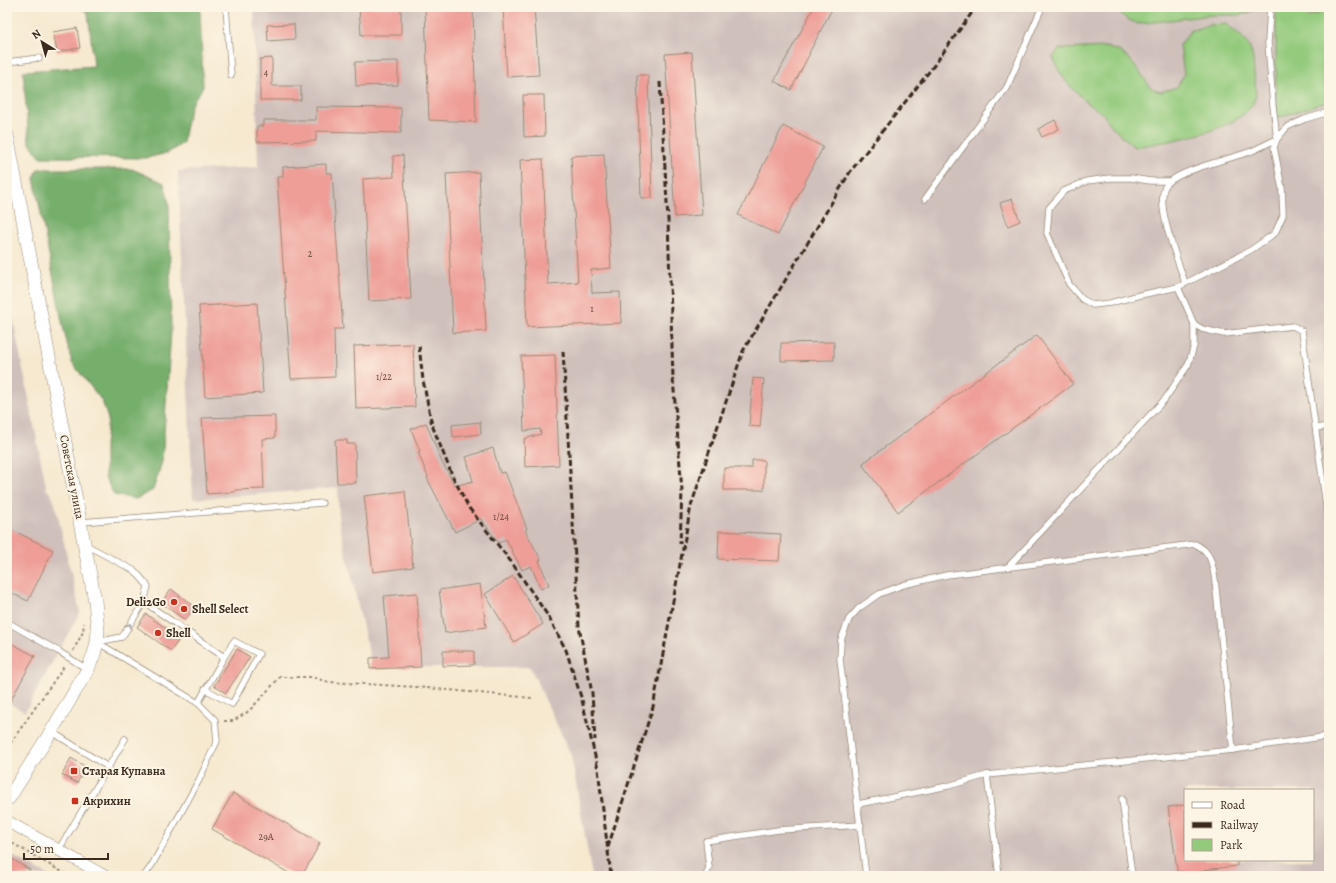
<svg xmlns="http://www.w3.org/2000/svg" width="1336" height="883" font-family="Alegreya,serif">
	<rect width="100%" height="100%" fill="#fcf5e5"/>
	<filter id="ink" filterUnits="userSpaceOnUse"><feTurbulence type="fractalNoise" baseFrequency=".025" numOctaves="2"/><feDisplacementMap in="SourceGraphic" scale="8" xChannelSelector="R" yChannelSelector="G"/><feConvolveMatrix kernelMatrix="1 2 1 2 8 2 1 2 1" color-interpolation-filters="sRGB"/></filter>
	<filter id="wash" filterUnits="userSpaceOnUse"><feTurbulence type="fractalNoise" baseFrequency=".012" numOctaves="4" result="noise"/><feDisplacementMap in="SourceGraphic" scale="16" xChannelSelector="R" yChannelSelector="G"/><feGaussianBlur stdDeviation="0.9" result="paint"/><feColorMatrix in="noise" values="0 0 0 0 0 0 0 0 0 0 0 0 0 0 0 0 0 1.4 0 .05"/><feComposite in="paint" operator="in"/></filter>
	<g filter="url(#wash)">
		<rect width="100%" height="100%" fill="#f6e9d0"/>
		<!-- industrial -->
		<g fill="#cfc0bb" fill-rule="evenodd">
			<path d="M254 7H1329V876H592L571 755 530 667H421L370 669V658L339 522 338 488 193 499 178 171 258 167ZM1185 790H1313V860H1185Z"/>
			<polygon points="7,288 47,491 50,491 55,504 80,612 25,712 7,702"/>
			<polygon points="7,853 49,876 7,876"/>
		</g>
		<!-- green -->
		<g fill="#93ca7c" stroke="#677a4d">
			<polygon points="1112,7 1258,7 1253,11 1240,15 1212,15 1138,24 1125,18 1118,11"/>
			<polygon points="1276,7 1299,7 1299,10 1307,17 1322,12 1329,7 1329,101 1277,118 1276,94"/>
			<path d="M1226 24C1249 42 1253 44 1254 74 1255 81 1257 92 1255 99 1244 132 1164 142 1134 147L1114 129 1102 113 1086 102 1067 83 1058 69 1053 57 1059 49 1106 47 1121 52 1134 64 1151 88 1160 92 1177 87 1184 75 1180 45 1190 31 1208 25Z"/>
		</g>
		<!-- forest -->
		<g fill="#76ae6c" stroke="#586c45">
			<polygon points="80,7 200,7 203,87 191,105 185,130 183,143 168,153 146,158 40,157 29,142 23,71 94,66 88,13"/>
			<polygon points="38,169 132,169 164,183 169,203 171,332 162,462 153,490 136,499 114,495 105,477 105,445 108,419 102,401 72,363 63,327 34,178"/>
		</g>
		<g id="blocks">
			<!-- building -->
			<g fill="#ee9d97">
				<polygon points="359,7 401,7 401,35 361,35"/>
				<polygon points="425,7 473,7 476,122 429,120"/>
				<polygon points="503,7 534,7 539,75 507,77"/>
				<polygon points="814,7 833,7 809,53 810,53 791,90 774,81"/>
				<polygon points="294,24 295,39 268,41 267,25"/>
				<polygon points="77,28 80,48 57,52 53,32"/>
				<polygon points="692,52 702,215 675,217 665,54"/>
				<polygon points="272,58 272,86 301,86 301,100 260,100 260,59"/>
				<polygon points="398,61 398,85 356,86 355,62"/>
				<polygon points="637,75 648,75 652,198 641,198"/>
				<polygon points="523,95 544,95 545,136 524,137"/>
				<polygon points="316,107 401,108 401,133 316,131 316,141 257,142 257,126 263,126 263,120 316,120"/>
				<polygon points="1055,120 1059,129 1042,137 1038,129"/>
				<polygon points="783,126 823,147 778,235 738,215"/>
				<polygon points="604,154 611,268 591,270 592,293 620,292 621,323 527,327 520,160 543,159 548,284 578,282 571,156"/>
				<polygon points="403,155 411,299 369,301 363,179 394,177 393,156"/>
				<polygon points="326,164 326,173 332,173 343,329 334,329 335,377 291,379 277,177 283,177 283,167"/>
				<polygon points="479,172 486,331 453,333 446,174"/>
				<polygon points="1012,199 1020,221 1008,226 1000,203"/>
				<polygon points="257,303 263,393 205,397 199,306"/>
				<polygon points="1037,335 1073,384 898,512 862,464"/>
				<polygon points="834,342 834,360 781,361 781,343"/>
				<polygon points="413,344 415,407 356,409 354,346"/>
				<polygon points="555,355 559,465 525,467 524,439 541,434 540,429 524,431 521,356"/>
				<polygon points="753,378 764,379 760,427 749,426"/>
				<polygon points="275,416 275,438 262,439 264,489 235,490 235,492 207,494 202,418"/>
				<polygon points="480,422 481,434 453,437 452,425"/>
				<polygon points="426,423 442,462 455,486 473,481 466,457 493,448 500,473 505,472 527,529 525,530 541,560 539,561 549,585 541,589 531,566 522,570 506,539 499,543 481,519 455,532 427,478 428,477 418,452 420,451 411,429"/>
				<polygon points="335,440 347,440 347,444 355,444 356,483 337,483"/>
				<polygon points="752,460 764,460 764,490 724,490 724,468 752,468"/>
				<polygon points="405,491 413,567 373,572 364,496"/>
				<polygon points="10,529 53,550 28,601 7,591 7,534"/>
				<polygon points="719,531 781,534 779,561 718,559"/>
				<polygon points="513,576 543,624 514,642 485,594"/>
				<polygon points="480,584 486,627 445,633 439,590"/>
				<polygon points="171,589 195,607 185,620 161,603"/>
				<polygon points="417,593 421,667 370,669 370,658 389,657 384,596"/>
				<polygon points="146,614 180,638 171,651 137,627"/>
				<polygon points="7,641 35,656 7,707"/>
				<polygon points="237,649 250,657 226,693 214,686"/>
				<polygon points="443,651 474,651 474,665 443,666"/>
				<polygon points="71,758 86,767 77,783 62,775"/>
				<polygon points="233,793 320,843 302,876 294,876 212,829"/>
				<polygon points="1185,805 1185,860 1237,860 1237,866 1204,870 1205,876 1178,876 1168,807"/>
				<polygon points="7,856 30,870 27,876 7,876"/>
			</g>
		</g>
	</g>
	<g filter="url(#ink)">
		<use href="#blocks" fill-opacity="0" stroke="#988a77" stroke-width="1"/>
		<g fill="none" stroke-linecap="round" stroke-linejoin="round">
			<defs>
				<g id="service">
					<polyline points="226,7 231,75"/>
					<polyline points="7,62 39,58"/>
					<polyline points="1169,181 1150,181 1131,178 1111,178 1087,181 1064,191 1049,208 1047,233 1069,284 1082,299 1093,305 1110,303 1140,295 1178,287 1251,250 1275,233 1283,215 1282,189 1274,147 1277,139 1287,127 1305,119 1329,112"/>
					<polyline points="925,199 1007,87 1042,7"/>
					<path d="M1185 283C1178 260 1157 211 1164 189 1169 171 1235 158 1252 151 1261 147 1269 143 1277 139L1273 106 1268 43 1270 7"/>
					<polyline points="1178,287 1194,324 1202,329 1224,334 1293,326 1302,331 1329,527"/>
					<polyline points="1316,428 1329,426"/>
					<polyline points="81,522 322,503"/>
					<polyline points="86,545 135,571 148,586 144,602 122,637 97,642"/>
					<polyline points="1008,567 1165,399 1188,365 1194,346 1194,324"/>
					<polyline points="144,602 224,657 198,703"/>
					<polyline points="7,622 58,651 87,669"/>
					<polyline points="97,642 198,703 215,720 217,741 199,780 152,865 144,876"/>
					<polyline points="205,689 232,704 259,654 234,641 224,657"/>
					<polyline points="52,732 108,767"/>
					<polyline points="987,775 999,876"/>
					<polyline points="1122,799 1132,876"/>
					<polyline points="858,804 948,786 987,775 1233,750 1329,736"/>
					<polyline points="59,849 125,739"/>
					<polyline points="706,876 709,867 706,841 778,830 861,825"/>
					<path d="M866 876 840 659 841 640 849 619 859 608 879 594 903 585 947 575 1195 544C1212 552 1212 564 1215 580L1233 750"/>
				</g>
				<polyline id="minor" points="7,821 105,876"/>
				<polyline id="tertiary" points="7,135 95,601 98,631 97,642 94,654 88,669 51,732 9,798 7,798"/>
			</defs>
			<!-- service casing -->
			<use href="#service" stroke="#988a77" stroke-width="7"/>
			<!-- minor casing -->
			<use href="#minor" stroke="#988a77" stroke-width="12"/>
			<!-- tertiary casing -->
			<use href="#tertiary" stroke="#988a77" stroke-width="14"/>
			<!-- path -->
			<g stroke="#988a77" stroke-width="2" stroke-dasharray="3 3" stroke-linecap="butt">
				<polyline points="73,651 83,632 84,623"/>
				<polyline points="224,721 233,721 249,711 280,677 311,677 329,682 417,687 532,698"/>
				<polyline points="7,748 65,665"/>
				<polyline points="7,840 69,876"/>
			</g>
			<!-- service -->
			<use href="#service" stroke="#fff" stroke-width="5.5"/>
			<!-- minor -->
			<use href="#minor" stroke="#fff" stroke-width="11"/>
			<!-- tertiary -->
			<use href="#tertiary" stroke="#fff" stroke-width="13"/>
			<!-- rail -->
			<g stroke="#3b2a1e" stroke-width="3" stroke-dasharray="6 3" stroke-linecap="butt">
				<polyline points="660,82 668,220 673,378 682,491 680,544"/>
				<polyline points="419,346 423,380 432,425 452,475 469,508 512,563 548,616 566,650 582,700 598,769 611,876"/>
				<polyline points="563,351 579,627 592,693 595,740"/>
				<polyline points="608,847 653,707 691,506 743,351 850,172 932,68 976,7"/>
			</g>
		</g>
		<!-- one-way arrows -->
		<defs><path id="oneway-chevron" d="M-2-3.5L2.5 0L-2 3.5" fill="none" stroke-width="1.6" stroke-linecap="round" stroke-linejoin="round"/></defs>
		<use stroke="#a79f9a" href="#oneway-chevron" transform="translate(129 626) rotate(-58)"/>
	</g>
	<!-- markers -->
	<g fill="#c8321e" stroke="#fcf5e5" stroke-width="1.5">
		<circle cx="174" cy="602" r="4"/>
		<circle cx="184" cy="609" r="4"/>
		<circle cx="158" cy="633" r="4"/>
		<rect x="70" y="767" width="8" height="8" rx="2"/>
		<rect x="71" y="797" width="8" height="8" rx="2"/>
	</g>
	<g text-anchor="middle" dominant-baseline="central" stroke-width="4" stroke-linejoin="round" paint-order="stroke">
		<!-- number labels -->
		<g font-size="10" fill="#68473c">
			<text x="266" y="72">4</text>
			<text x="310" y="253">2</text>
			<text x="592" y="308">1</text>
			<text x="384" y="376">1/22</text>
			<text x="501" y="516">1/24</text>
			<text x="266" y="836">29А</text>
		</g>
		<!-- street labels -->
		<g font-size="12" fill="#3b2a1e" stroke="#fcf5e5">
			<text transform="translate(72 477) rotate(79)">Советская улица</text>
		</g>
		<!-- poi labels -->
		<g font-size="12" font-weight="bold" fill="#3b2a1e" stroke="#fcf5e5" text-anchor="start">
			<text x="166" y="602" text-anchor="end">Deli2Go</text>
			<text x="192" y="609">Shell Select</text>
			<text x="166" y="633">Shell</text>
			<text x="82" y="771">Старая Купавна</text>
			<text x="83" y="801">Акрихин</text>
		</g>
	</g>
	<!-- margin -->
	<rect width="1336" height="883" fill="none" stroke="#fcf5e5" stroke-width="24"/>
	<!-- legend -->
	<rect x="1184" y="789" width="130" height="72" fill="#fcf5e5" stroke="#afa495"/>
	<rect x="1192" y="802" width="20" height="6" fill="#ffffff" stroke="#afa495"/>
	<text x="1220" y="809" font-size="12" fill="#3b2a1e">Road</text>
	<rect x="1192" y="822" width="20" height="6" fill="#3b2a1e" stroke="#afa495"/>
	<text x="1220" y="829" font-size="12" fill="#3b2a1e">Railway</text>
	<rect x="1192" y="839" width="20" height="12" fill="#93ca7c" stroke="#afa495"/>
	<text x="1220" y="849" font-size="12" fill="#3b2a1e">Park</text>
	<!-- north arrow -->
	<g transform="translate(42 42) rotate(323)" stroke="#fcf5e5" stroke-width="3" paint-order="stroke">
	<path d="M0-3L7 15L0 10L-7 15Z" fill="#3b2a1e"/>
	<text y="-6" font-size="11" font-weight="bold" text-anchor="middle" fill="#3b2a1e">N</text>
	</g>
	<!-- scale -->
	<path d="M24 853v6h84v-6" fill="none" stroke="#3b2a1e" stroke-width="2"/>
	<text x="30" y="853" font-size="12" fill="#3b2a1e" stroke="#fcf5e5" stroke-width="3" paint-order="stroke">50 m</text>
</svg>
